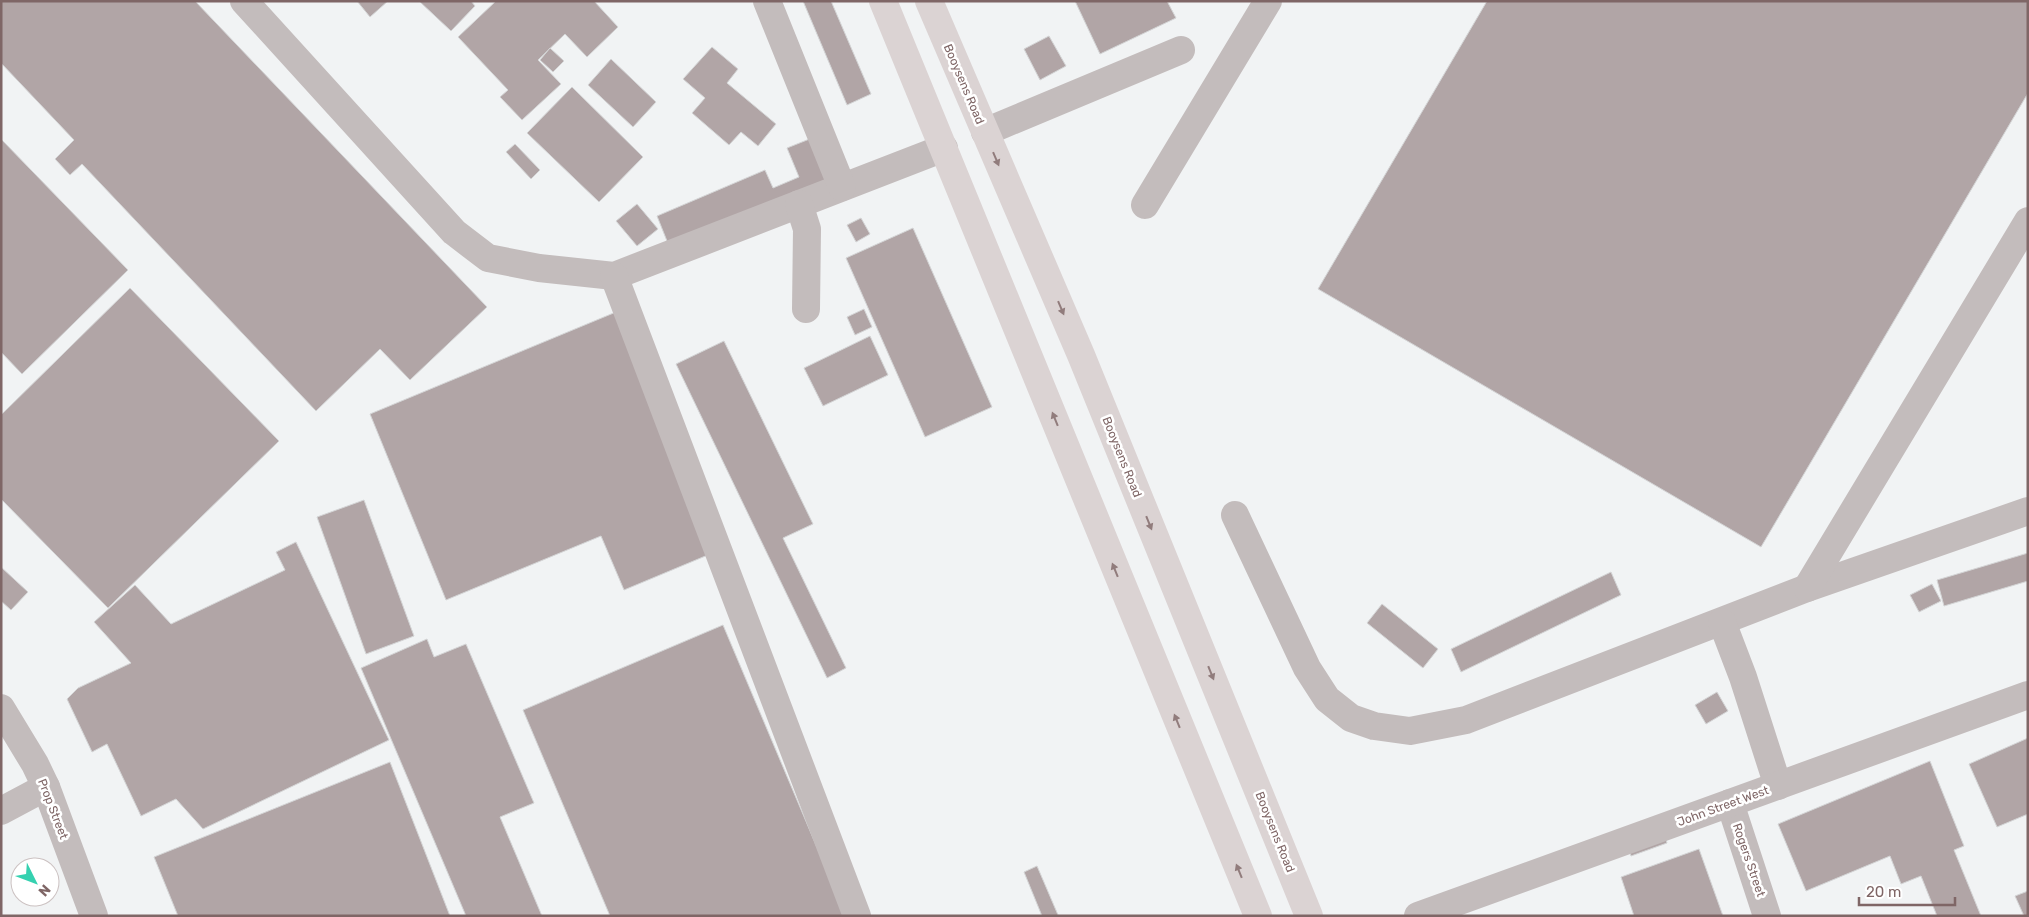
<svg xmlns="http://www.w3.org/2000/svg" width="2029" height="917" font-family="Rubik,sans-serif">
	<rect width="100%" height="100%" fill="#f1f3f4"/>
	<!-- building -->
	<g fill="#b1a5a6" stroke="#d4d5d6">
		<polygon points="1,1 195,1 487,307 410,380 380,349 316,411 82,164 70,175 55,159 74,140 1,63"/>
		<polygon points="357,1 388,1 370,17"/>
		<polygon points="419,1 471,1 475,6 451,31"/>
		<polygon points="496,1 594,1 618,27 587,57 565,34 538,60 561,84 522,120 500,97 508,90 458,37"/>
		<polygon points="803,1 831,1 871,94 847,105"/>
		<polygon points="1075,1 1167,1 1176,18 1100,54"/>
		<polygon points="1487,1 2028,1 2028,93 1761,547 1318,289"/>
		<polygon points="1049,36 1066,66 1040,80 1024,49"/>
		<polygon points="712,47 738,69 727,83 776,124 758,146 741,132 729,145 692,113 705,98 683,79"/>
		<polygon points="550,48 564,61 553,72 540,60"/>
		<polygon points="611,59 656,102 633,127 588,85"/>
		<polygon points="572,87 643,157 599,202 527,133"/>
		<polygon points="812,138 831,183 671,251 657,216 765,170 773,188 799,177 787,148"/>
		<polygon points="1,139 128,270 22,374 1,352"/>
		<polygon points="515,144 540,170 531,179 506,152"/>
		<polygon points="637,204 658,229 637,246 616,221"/>
		<polygon points="861,218 870,234 856,242 847,225"/>
		<polygon points="913,228 992,407 925,437 846,258"/>
		<polygon points="130,288 279,441 108,608 1,499 1,415"/>
		<polygon points="864,309 872,327 855,335 847,317"/>
		<polygon points="616,312 715,552 624,590 601,536 446,600 370,414"/>
		<polygon points="870,336 888,375 823,406 804,368"/>
		<polygon points="724,341 813,524 783,538 846,668 827,678 676,364"/>
		<polygon points="364,500 414,636 366,654 317,517"/>
		<polygon points="296,542 389,740 203,829 176,799 141,816 107,744 92,752 67,699 78,688 131,663 94,622 135,585 171,624 285,570 276,552"/>
		<polygon points="2028,553 2028,581 1944,606 1937,580"/>
		<polygon points="1,567 28,592 11,610 1,601"/>
		<polygon points="1611,572 1621,595 1461,672 1451,649"/>
		<polygon points="1932,584 1941,601 1919,612 1910,595"/>
		<polygon points="1382,604 1438,649 1423,668 1367,623"/>
		<polygon points="723,625 846,916 610,916 523,710"/>
		<polygon points="427,639 434,657 466,644 534,803 500,817 542,916 466,916 361,668"/>
		<polygon points="1717,692 1728,711 1706,724 1695,705"/>
		<polygon points="2028,738 2028,814 1997,827 1969,764"/>
		<polygon points="1930,761 1964,846 1954,850 1981,916 1937,916 1921,876 1901,884 1890,856 1806,891 1778,824"/>
		<polygon points="390,762 450,916 178,916 154,857"/>
		<polygon points="1664,833 1667,843 1631,856 1628,846"/>
		<polygon points="1699,849 1723,916 1634,916 1621,877"/>
		<polygon points="1037,866 1058,915 1057,916 1042,916 1024,872"/>
		<polygon points="2028,891 2028,916 2024,916 2015,896"/>
	</g>
	<g fill="none" stroke-linecap="round" stroke-linejoin="round">
		<!-- minor -->
		<g stroke="#c3bcbc" stroke-width="28">
			<polyline points="244,1 454,232 488,258 539,268 614,276 944,148"/>
			<polyline points="767,1 842,187"/>
			<polyline points="985,132 1181,50"/>
			<polyline points="799,204 807,229 806,309"/>
			<polyline points="1145,205 1268,1"/>
			<polyline points="614,276 857,916"/>
			<polyline points="1235,515 1307,668 1327,699 1351,718 1374,726 1410,731 1466,720 1807,588 2028,511"/>
			<polyline points="1807,588 2028,221"/>
			<polyline points="1722,622 1743,677 1778,786"/>
			<polyline points="1,708 35,764 46,787 94,916"/>
			<polyline points="1730,803 1767,916"/>
			<polyline points="1,811 46,787"/>
			<polyline points="1418,916 2028,695"/>
		</g>
		<!-- major -->
		<g stroke="#dbd3d3" stroke-width="28">
			<polyline points="883,1 1258,916"/>
			<polyline points="929,1 1081,355 1309,916"/>
		</g>
	</g>
	<!-- one-way arrows -->
	<defs><path id="oneway-solid" d="M-6-.8H1V-3.2L6.5 0L1 3.2V.8H-6Z" transform="scale(1.25)"/></defs>
	<g fill="#917c7c">
		<use href="#oneway-solid" transform="translate(996 159) rotate(67)"/>
		<use href="#oneway-solid" transform="translate(1061 308) rotate(67)"/>
		<use href="#oneway-solid" transform="translate(1055 419) rotate(-112)"/>
		<use href="#oneway-solid" transform="translate(1149 523) rotate(68)"/>
		<use href="#oneway-solid" transform="translate(1115 570) rotate(-112)"/>
		<use href="#oneway-solid" transform="translate(1211 673) rotate(68)"/>
		<use href="#oneway-solid" transform="translate(1177 721) rotate(-112)"/>
		<use href="#oneway-solid" transform="translate(1239 871) rotate(-112)"/>
	</g>
	<g text-anchor="middle" dominant-baseline="central" stroke-width="5" stroke-linejoin="round" paint-order="stroke">
		<!-- street labels -->
		<g font-size="12" fill="#7f6666" stroke="#fff">
			<text transform="translate(964 84) rotate(67)">Booysens Road</text>
			<text transform="translate(1122 457) rotate(68)">Booysens Road</text>
			<text transform="translate(1723 806) rotate(-20)">John Street West</text>
			<text transform="translate(53 809) rotate(69)">Prop Street</text>
			<text transform="translate(1275 832) rotate(68)">Booysens Road</text>
			<text transform="translate(1749 860) rotate(71)">Rogers Street</text>
		</g>
	</g>
	<!-- border -->
	<rect width="2029" height="917" fill="none" stroke="#7f6666" stroke-width="5"/>
	<!-- north arrow -->
	<g transform="translate(35 882) rotate(132)"><circle r="24" fill="#ffffff" stroke="#ccc2c2"/>
	<path d="M0-4L9 19L0 12L-9 19Z" fill="#35d1b0"/>
	<text y="-8" font-size="14" font-weight="bold" text-anchor="middle" fill="#7f6666">N</text>
	</g>
	<!-- scale -->
	<path d="M1859 897v8h96v-8" fill="none" stroke="#7f6666" stroke-width="2.5"/>
	<text x="1866" y="897" font-size="15" fill="#7f6666" stroke="#ffffff" stroke-width="4" paint-order="stroke">20 m</text>
</svg>
